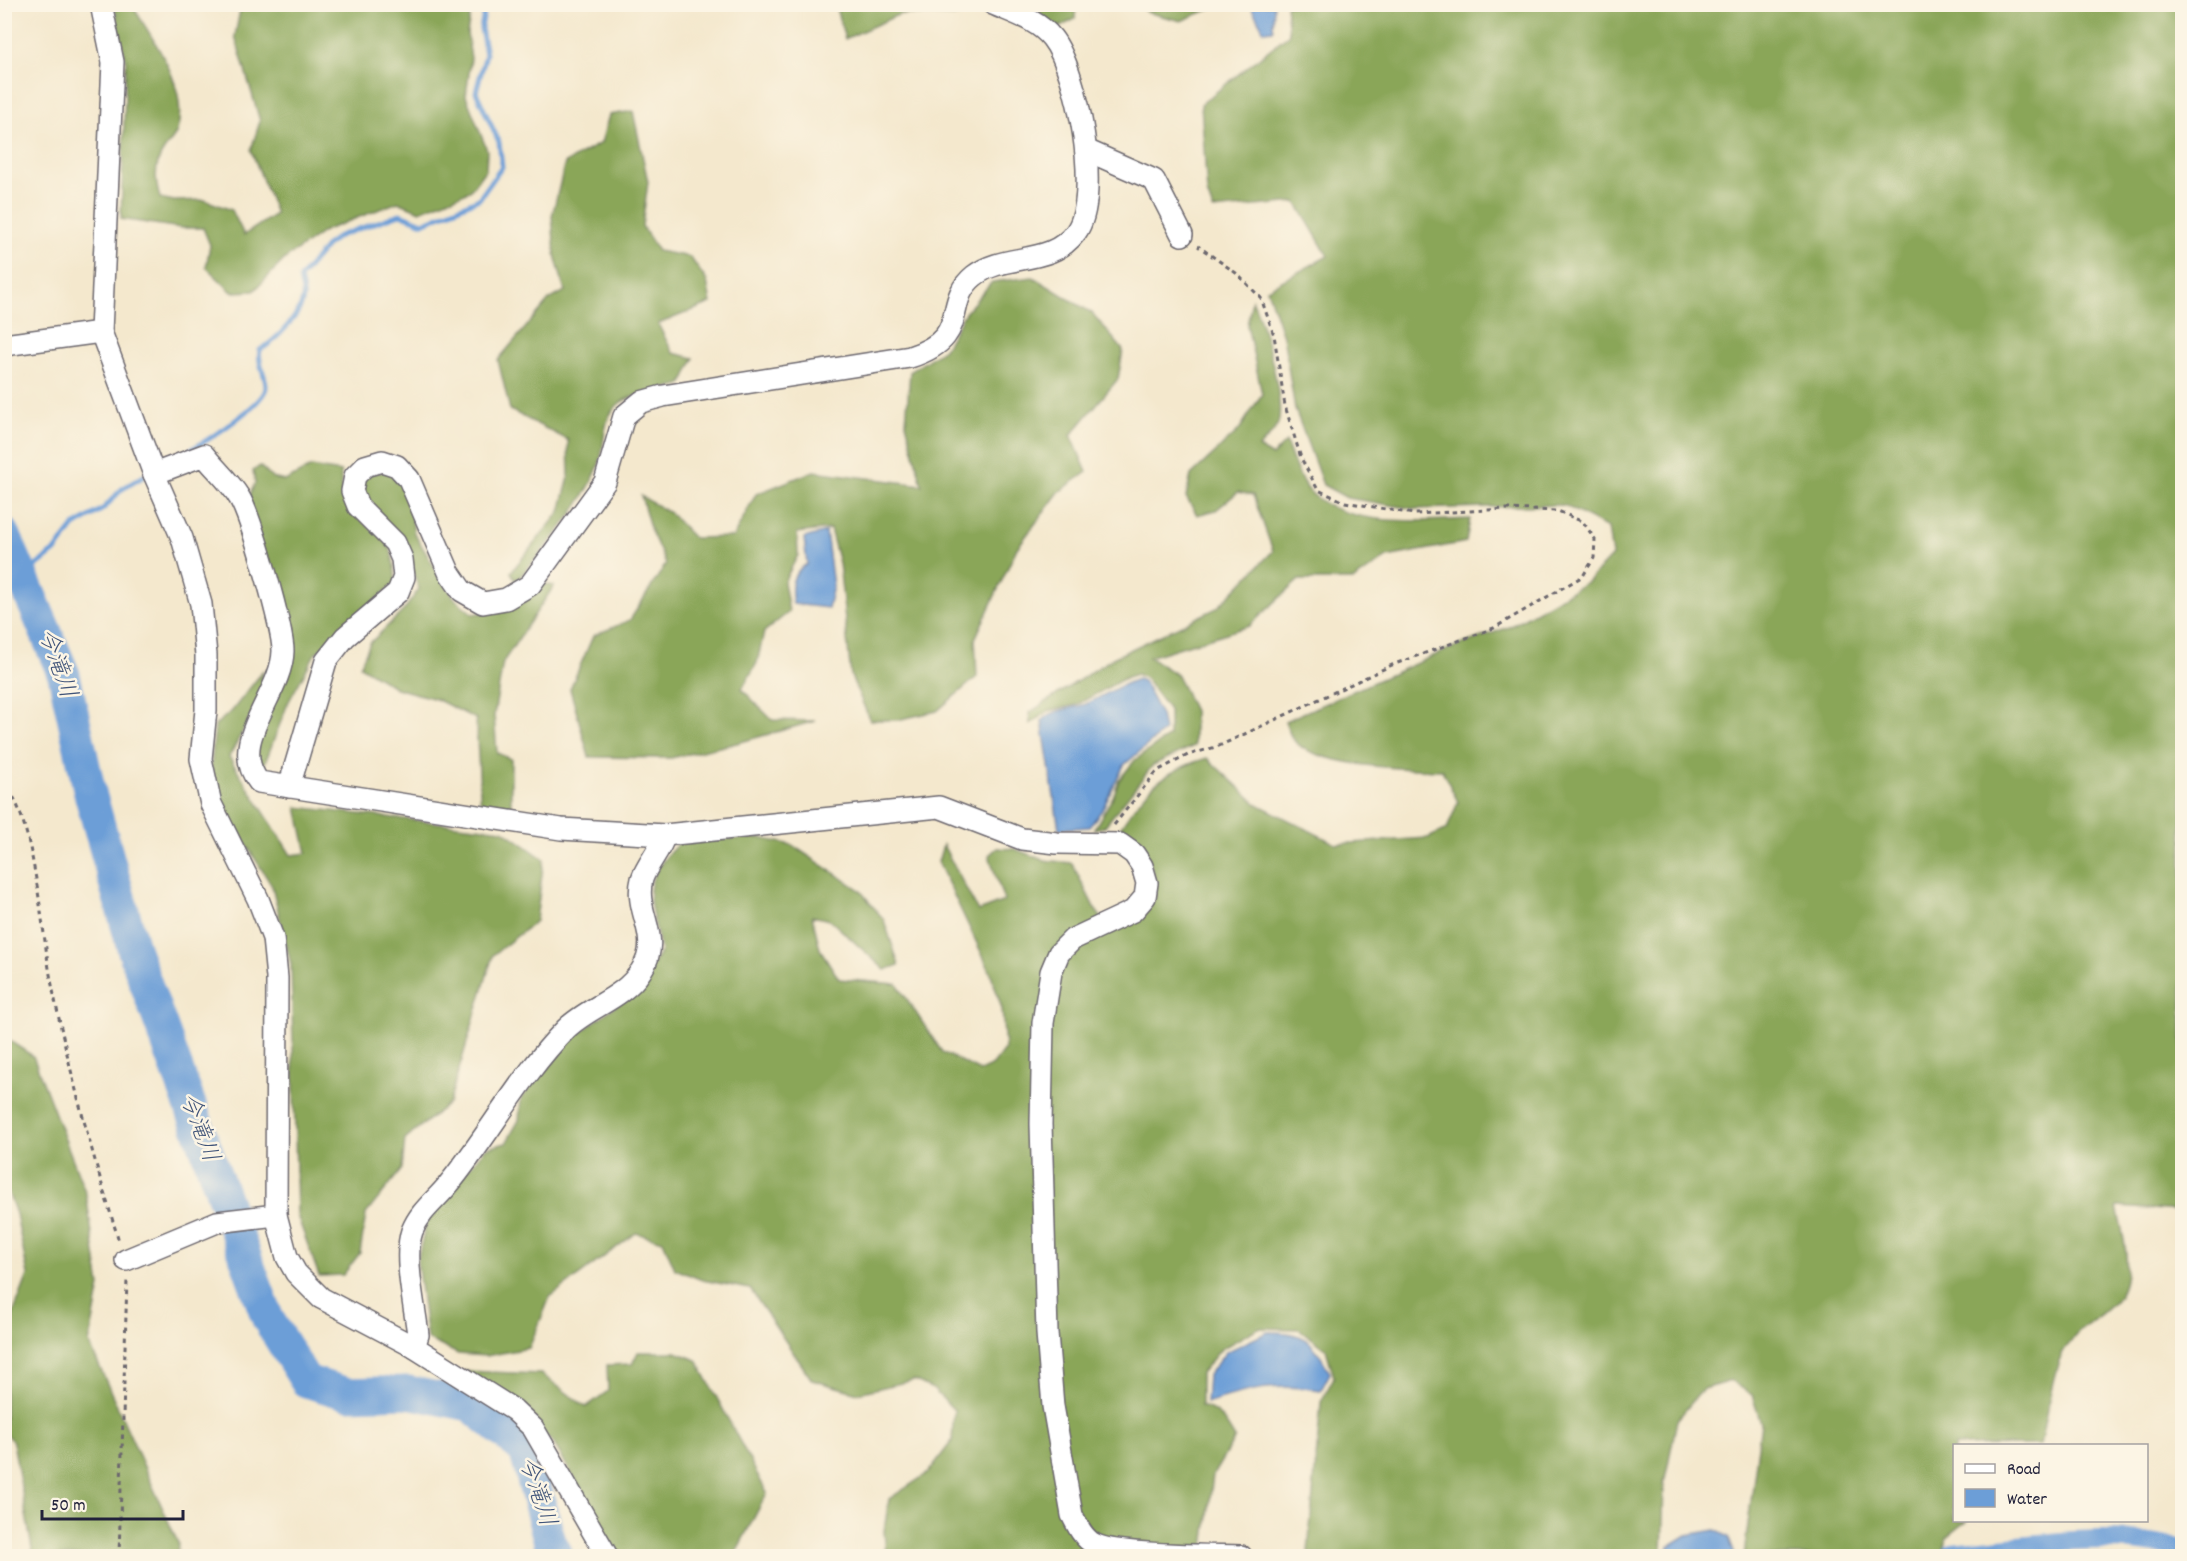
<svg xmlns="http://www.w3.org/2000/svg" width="2187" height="1561" font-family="Dekko,'Klee One',sans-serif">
	<rect width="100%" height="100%" fill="#fcf5e5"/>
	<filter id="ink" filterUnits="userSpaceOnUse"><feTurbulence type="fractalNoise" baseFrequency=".0167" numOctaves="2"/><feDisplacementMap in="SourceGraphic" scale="12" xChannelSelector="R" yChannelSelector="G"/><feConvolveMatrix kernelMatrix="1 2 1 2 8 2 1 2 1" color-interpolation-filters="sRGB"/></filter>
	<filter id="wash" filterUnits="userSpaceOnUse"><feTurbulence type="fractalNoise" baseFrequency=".008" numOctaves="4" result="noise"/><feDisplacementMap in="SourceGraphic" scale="24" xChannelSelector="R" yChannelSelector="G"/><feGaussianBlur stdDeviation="1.35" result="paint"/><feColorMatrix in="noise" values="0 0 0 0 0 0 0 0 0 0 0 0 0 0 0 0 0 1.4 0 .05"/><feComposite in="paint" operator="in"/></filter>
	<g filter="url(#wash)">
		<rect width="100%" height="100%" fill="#f4e8cd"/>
		<!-- forest -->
		<g fill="#8aa658" stroke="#56644a" stroke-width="1.5">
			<path d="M114 5H132C153 40 190 87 177 131 175 138 168 144 164 150 154 164 155 182 160 198L174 201 205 200 232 210 244 235 276 214 251 150 260 121 235 36 241 5H472L467 33 471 58 466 96 487 150 486 169 470 191 420 211 398 202 326 230 285 259 254 291 232 292 206 267 210 245 203 228H181L121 219 126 62Z"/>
			<polygon points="835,5 959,5 974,13 955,16 900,14 845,39"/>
			<polygon points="1032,5 1076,5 1075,19 1056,29"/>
			<polygon points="1142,5 1216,5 1215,7 1181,21 1146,12"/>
			<path d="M1286 5H2182V1211L2117 1207C2123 1235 2136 1276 2115 1301 2097 1321 2075 1328 2061 1356 2052 1376 2045 1422 2040 1445L1954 1446V1520L1967 1521 1946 1538 1943 1549 1947 1556H1744L1761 1423 1752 1395 1731 1381 1703 1389 1677 1420 1664 1484 1662 1556H1321L1308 1552 1321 1402 1334 1377 1326 1349 1299 1329 1258 1328 1221 1349 1201 1373V1406C1220 1410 1225 1422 1235 1438L1213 1475 1203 1556H886L884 1531 889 1499 928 1473 952 1441 954 1410 933 1389 914 1380 858 1393 812 1380 750 1289 702 1280 675 1269 663 1241 636 1233 550 1297 529 1348 486 1356 458 1354 427 1339 417 1261 428 1216 486 1148 506 1143 519 1120 521 1098 573 1038 635 991 661 951C649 897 637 883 681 841L761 838 792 845 860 890 884 920 899 965 885 970 830 920 812 916 820 949 839 979 897 984 942 1052 980 1071 993 1065 1005 1049 1002 1009 990 971 938 862 943 845 978 911 1004 901 989 855 997 848 1015 849 1043 860 1072 863 1095 909 1113 933 1155 899C1154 865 1150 848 1120 828 1144 791 1162 771 1207 758L1257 804 1336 844 1428 838 1447 829 1458 802 1442 770C1408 769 1312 767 1292 738 1289 733 1287 726 1285 721L1449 649 1509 627 1587 582 1612 556 1608 528 1564 505 1414 509 1347 498 1323 485 1295 409 1283 336 1267 289 1328 256 1296 202 1213 210 1207 193 1201 104 1289 34Z"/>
			<path d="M633 111 648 182 642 226 658 251 690 257 707 281 711 303 658 324 673 353 694 358 682 384C666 389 631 394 620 403 601 418 606 440 600 461 588 501 544 550 516 581L511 572 560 512 569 477 568 440 510 410 498 360 549 300 565 291 555 255 552 216 565 163 601 143 609 115Z"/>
			<polygon points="1033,277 1092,313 1123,350 1118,379 1071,435 1087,472 1059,492 1017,548 975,639 977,677 937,711 897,720 870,720 851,676 839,563 830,529 797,533 798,555 784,582 789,612 764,632 757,663 742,689 772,720 815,721 741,742 671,758 589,757 570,689 593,636 630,620 666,564 651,531 641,496 670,513 694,538 733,537 756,494 814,471 922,485 906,423 910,372 944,349 965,313 992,282"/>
			<path d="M1252 300C1263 321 1287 405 1277 426 1273 434 1264 441 1259 448L1272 456 1286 442C1293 460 1300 486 1317 498 1355 527 1425 521 1470 519L1466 542 1387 557 1354 580H1299L1249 626 1149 657 1177 675 1194 711V746L1153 765 1104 827 1094 829 1113 797 1119 780 1135 760 1169 736V710L1145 678 1137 674 1127 677 1076 705 1048 711 1030 724 1029 713 1113 658 1217 608 1273 551 1253 495 1238 492 1216 510 1197 515 1186 497 1191 475 1239 430 1262 394 1247 325Z"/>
			<path d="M260 466 272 478 285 481 311 467 341 472C339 518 365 516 388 545 394 552 394 571 396 582L315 654 288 703 265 763 256 762 257 744 291 657 248 499 255 483 253 471Z"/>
			<polygon points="391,471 409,495 414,533 438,573 455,599 473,614 510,608 543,583 554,586 503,662 494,715 497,753 511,759 511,813 481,810 476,719 436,699 396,688 360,666 370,643 404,610 419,589 401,539 361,496 362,482 368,473"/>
			<polygon points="263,671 261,697 229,757 291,855 307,853 297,807 503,830 544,859 536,921 493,955 449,1103 405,1139 402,1169 366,1214 360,1253 343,1275 319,1276 297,1215 291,964 272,886 226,812 211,769 215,725 232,711"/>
			<polygon points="5,1038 33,1056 86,1194 100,1286 89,1343 178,1543 177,1556 34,1556 33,1554 13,1442 5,1433 5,1335 28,1275 16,1214 5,1184"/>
			<polygon points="638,1352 676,1352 697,1360 767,1493 734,1556 619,1556 553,1442 466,1371 541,1374 586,1407 608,1391 607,1365 632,1364"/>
		</g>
		<!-- water -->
		<g fill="#6c9ed7" stroke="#476089" stroke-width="1.5">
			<polygon points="1250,5 1274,5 1273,30 1264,31"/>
			<path d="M826 532 833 586 828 608 793 604C790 586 791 573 807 564L804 538Z"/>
			<path d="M1138 679 1143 681 1161 715 1164 731 1124 765 1102 810 1089 827 1059 829 1042 721C1054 708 1070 710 1086 704 1104 696 1119 685 1138 679Z"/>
			<path d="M1268 1332C1306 1332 1312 1340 1330 1373L1321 1390C1273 1383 1251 1389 1206 1403L1208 1375 1226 1352Z"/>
			<polygon points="1715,1530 1729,1537 1735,1556 1667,1556 1669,1546 1687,1535"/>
		</g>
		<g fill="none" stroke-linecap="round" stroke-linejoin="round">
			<!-- stream -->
			<g stroke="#6c9ed7" stroke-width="5">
				<path d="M190 450C205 442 266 403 266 387 266 374 257 364 260 350 274 342 301 315 303 298 304 292 301 284 300 278L327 245 339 236 400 214 423 223 479 199 502 167 499 142 476 92 486 54 481 28 486 4"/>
				<polyline points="22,577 55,551 74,526 103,509 122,489 144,476"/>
			</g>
			<!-- canal -->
			<path stroke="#6c9ed7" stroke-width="20" d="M1952 1553C2026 1547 2110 1529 2182 1550"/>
			<!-- river -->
			<polyline stroke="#6c9ed7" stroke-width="33" points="4,534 64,675 90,793 134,951 268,1319 306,1381 348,1394 408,1392 470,1405 525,1450 550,1542 557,1556"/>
		</g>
	</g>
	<g filter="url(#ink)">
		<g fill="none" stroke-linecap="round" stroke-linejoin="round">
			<defs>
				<g id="street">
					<polyline points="101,4 113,62 101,332 154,474 182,538 201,604 206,655 206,710 201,759 211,804 258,899 273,938 277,978 276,1215 287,1257 296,1273 321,1298 414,1347 514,1410 533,1428 607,1556"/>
					<polyline points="1086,150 1154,180 1182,235"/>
					<polyline points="4,345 101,332"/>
					<path d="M154 474 204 455C215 469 230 482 239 497 251 516 283 629 283 651 282 695 226 742 259 782L561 829 665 835 939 807 1022 839 1057 843 1120 844 1134 854 1142 866 1147 883 1145 897 1133 911 1073 939 1059 953 1051 972 1043 1023 1041 1124 1047 1333 1053 1406 1072 1515C1077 1525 1083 1538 1094 1544 1116 1556 1211 1555 1241 1556"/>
					<path d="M289 787 326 661 345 637 398 592 404 577 402 559 395 543 358 506 352 491 355 476 365 466 382 461 397 466 409 479 449 572 462 591 483 603 506 599 530 585 605 482 624 416 641 402 663 396 910 357C973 337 941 303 974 276 1004 252 1051 267 1076 232 1102 196 1078 71 1052 38 1038 20 1013 13 993 4"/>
					<polyline points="126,1260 217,1222 276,1215"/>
					<path d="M414 1347 418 1335C415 1307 403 1257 412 1231 420 1211 435 1201 448 1185 489 1135 520 1076 566 1029 588 1007 623 999 641 971 664 936 633 913 642 879 647 864 660 851 665 835"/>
				</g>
			</defs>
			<!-- street casing -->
			<use href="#street" stroke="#6c676e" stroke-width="24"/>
			<!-- path -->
			<g stroke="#6c676e" stroke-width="3" stroke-dasharray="4.5 4.5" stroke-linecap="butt">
				<path d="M4 782C36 821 41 932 52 985 69 1071 93 1157 119 1241"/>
				<polyline points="1114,825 1157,771 1188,755 1219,746 1392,665 1494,628 1583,576 1594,558 1595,539 1583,522 1558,511 1507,509 1414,514 1345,502 1318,490 1301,458 1285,406 1274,335 1261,298 1236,273 1198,246"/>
				<polyline points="119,1556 127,1279"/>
			</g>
			<!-- street -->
			<use href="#street" stroke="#fff" stroke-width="21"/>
		</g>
	</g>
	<g text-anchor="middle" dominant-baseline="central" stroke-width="5" stroke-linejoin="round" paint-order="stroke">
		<!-- water labels -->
		<g font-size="24" font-style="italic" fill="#405479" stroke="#fcf5e5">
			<text transform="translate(56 664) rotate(71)">今滝川</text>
			<text transform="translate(198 1128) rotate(70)">今滝川</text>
			<text transform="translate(536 1492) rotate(72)">今滝川</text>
		</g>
	</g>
	<!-- margin -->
	<rect width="2187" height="1561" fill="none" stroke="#fcf5e5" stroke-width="24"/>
	<!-- legend -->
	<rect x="1953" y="1444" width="195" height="78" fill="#fcf5e5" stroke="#a5a1a1" stroke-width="1.5"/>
	<rect x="1965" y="1464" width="30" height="9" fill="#ffffff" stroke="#a5a1a1" stroke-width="1.5"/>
	<text x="2007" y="1474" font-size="18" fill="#22223b">Road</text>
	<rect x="1965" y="1489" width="30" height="18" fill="#6c9ed7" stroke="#a5a1a1" stroke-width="1.5"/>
	<text x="2007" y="1504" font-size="18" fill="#22223b">Water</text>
	<!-- scale -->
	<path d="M42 1510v9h141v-9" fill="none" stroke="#22223b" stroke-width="3"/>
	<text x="51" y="1510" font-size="18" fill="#22223b" stroke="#fcf5e5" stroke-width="4.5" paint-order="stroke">50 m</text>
</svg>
